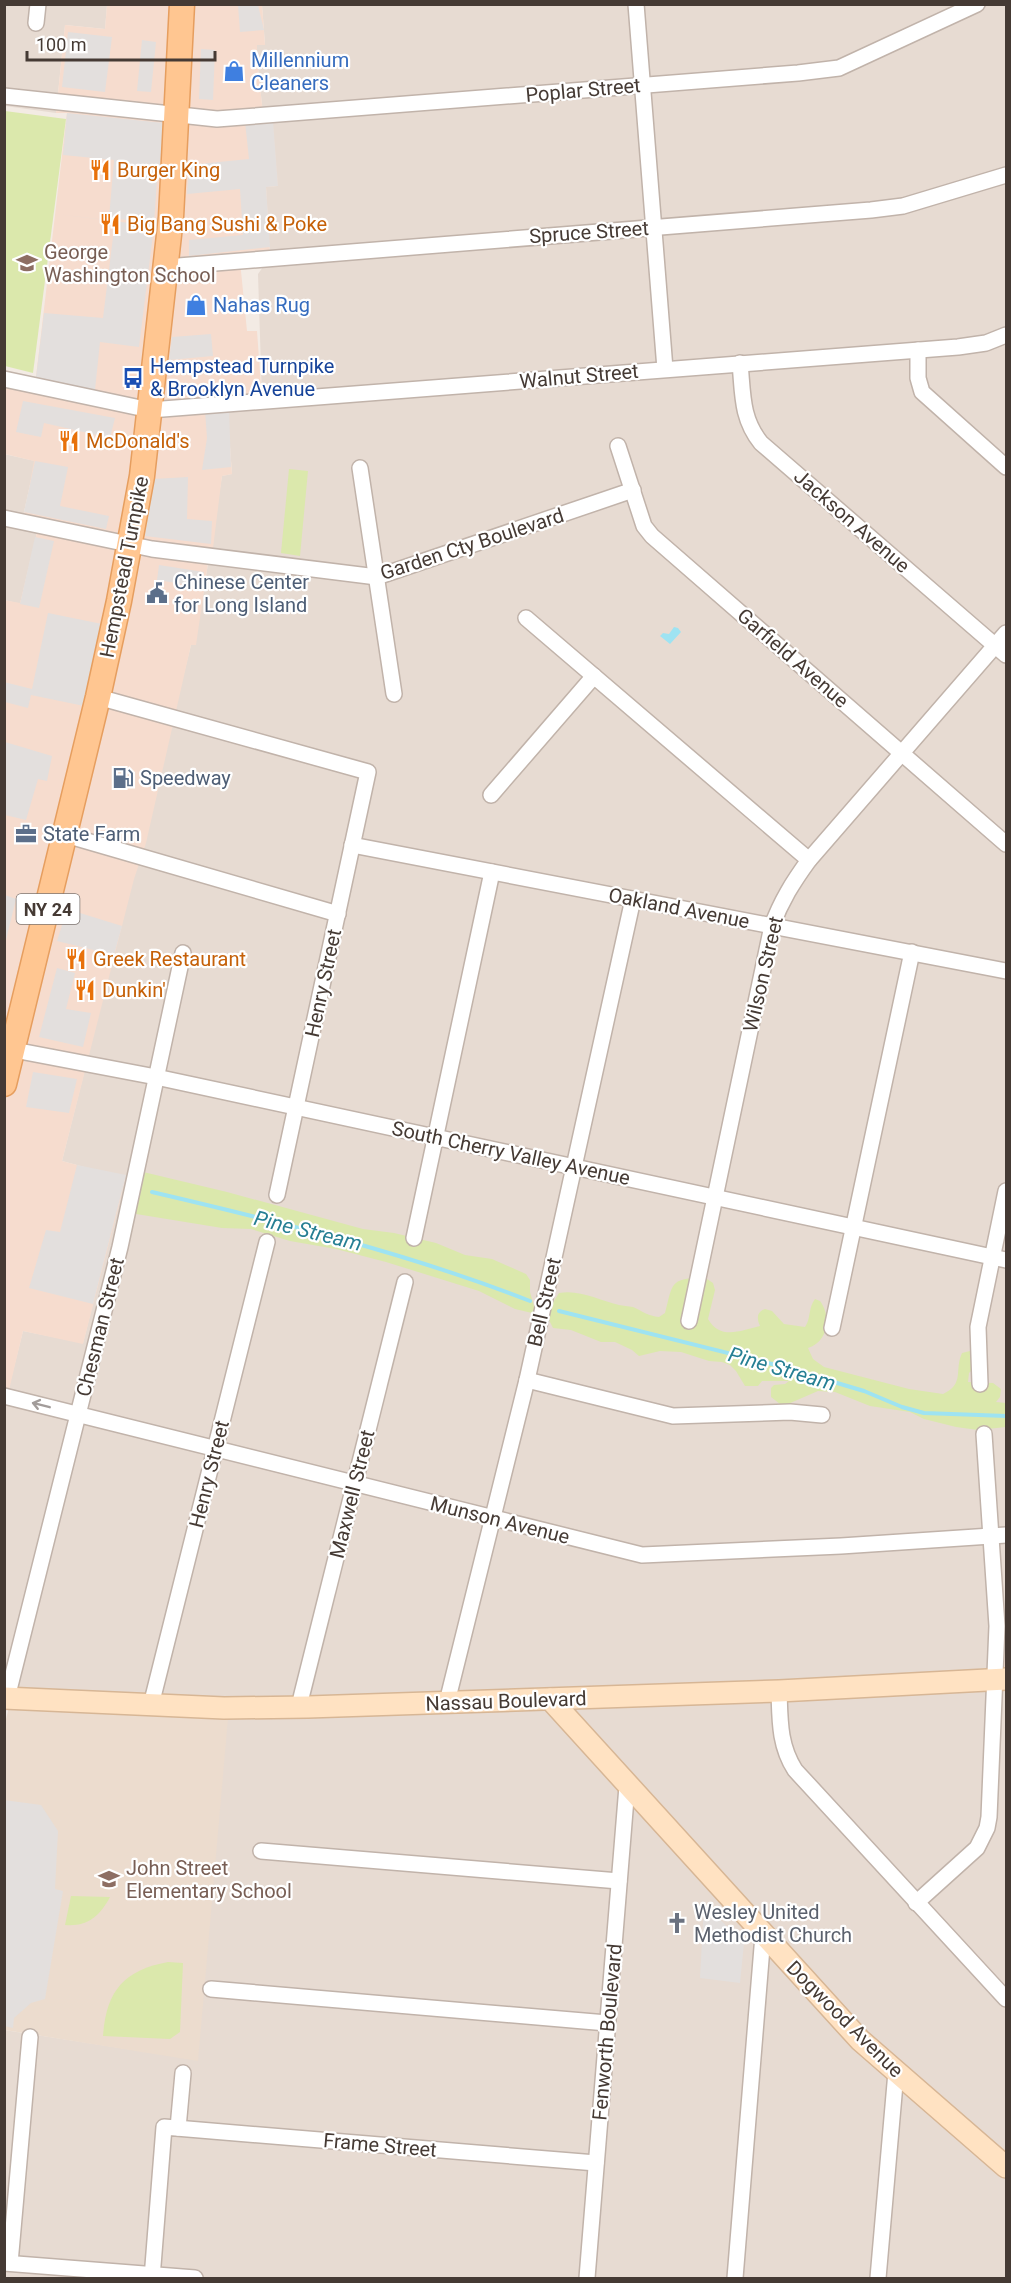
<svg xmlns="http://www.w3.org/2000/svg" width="1011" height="2283" font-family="Roboto,sans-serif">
	<rect width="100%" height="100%" fill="#f3ebe4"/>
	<!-- residential -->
	<g fill="#e7dbd2">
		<polygon points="5,5 107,5 105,29 65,25 56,113 5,106"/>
		<polygon points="262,5 1006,5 1006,2278 5,2278 4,2030 198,2060 5,1693 4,1407 23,1331 83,1343 125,1178 62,1161 191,645 195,645 222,476 232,474 227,404 262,399 258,274 270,257 266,187 277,186 263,114 257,58 257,45 265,44"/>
		<polygon points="4,454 35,461 24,512 39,524 20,604 5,600"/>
	</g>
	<!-- commercial -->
	<g fill="#f6dcce">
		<polygon points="107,5 262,5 265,45 257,45 257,58 263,114 272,113 278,186 266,187 270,257 240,261 247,331 257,331 262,400 227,404 232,474 222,476 212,556 209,556 196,645 191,645 146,843 134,879 62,1161 125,1178 119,1205 83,1344 23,1331 5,1407 4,600 20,603 39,524 23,521 34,461 5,454 4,388 36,377 67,113 56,113 65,25 105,29"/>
		<polygon points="1006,1606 1006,1676 998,1677 998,1607"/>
	</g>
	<!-- education -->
	<polygon fill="#ecdcce" points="9,1707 228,1718 198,2061 5,2030 4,1727"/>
	<!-- green -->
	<g fill="#dbe8ac">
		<polygon points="5,111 66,119 33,373 5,366"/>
		<polygon points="289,469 308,471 300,556 281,553"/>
		<polygon points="139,1171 227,1192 363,1229 394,1233 436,1243 465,1255 492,1259 526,1274 530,1280 530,1292 535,1310 532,1313 515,1309 479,1291 386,1262 336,1249 290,1241 251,1229 222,1228 130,1213"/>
		<path d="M704 1277 713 1283 715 1290 708 1319C721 1341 741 1330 760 1326 757 1320 756 1312 765 1309L772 1311 784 1324 805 1327C811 1319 808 1308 815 1299L820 1301C832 1317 828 1342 808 1348L813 1359 824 1367 909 1389 943 1394C965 1384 954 1370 962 1353L970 1351 973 1353V1369L969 1373 968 1382 993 1383 1001 1389 1000 1397 996 1402 1006 1403V1427L978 1430 956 1427 924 1419 910 1412 870 1406 835 1392 818 1391 788 1404H780L771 1397V1388L774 1385 785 1384 789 1381H762L758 1386H745L736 1371 730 1365 722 1362 709 1361 681 1352 660 1351 639 1356 632 1350 615 1342H601L571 1330 553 1328 549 1320 552 1304 559 1293C579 1289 599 1300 619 1305 623 1306 628 1306 633 1307 642 1311 648 1316 659 1317L665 1313C673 1283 669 1279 704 1277Z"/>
		<path d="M71 1896 110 1897C100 1916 87 1927 65 1925Z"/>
		<path d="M168 1962 183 1963 180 2032 170 2039 103 2036C106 1991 124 1970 168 1962Z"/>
	</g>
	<!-- parking -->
	<g fill="#e3dfdd">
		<polygon points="238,5 258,5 264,30 240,32"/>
		<polygon points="68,32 112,37 105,92 62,87"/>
		<polygon points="142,40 156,42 151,92 137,91"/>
		<polygon points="201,49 215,50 213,100 199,99"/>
		<polygon points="67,113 164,123 160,165 158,165 154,223 109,218 114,160 63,155"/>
		<polygon points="273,121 278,186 266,187 270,247 189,256 189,240 243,235 240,189 187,194 189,165 249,159 245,122"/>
		<polygon points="56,214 154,226 139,347 100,342 95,390 36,377 44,313 103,318 115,221"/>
		<polygon points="211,334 213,356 169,360 172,337"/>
		<polygon points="23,401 115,418 110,438 44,423 41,437 16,432"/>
		<polygon points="229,409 231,467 202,470 207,438 205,411"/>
		<polygon points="35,461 68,467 60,506 109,516 106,529 24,512"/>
		<polygon points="188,477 187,519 212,521 211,544 145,536 153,479"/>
		<polygon points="35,537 54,541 39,608 20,604"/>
		<polygon points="159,565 204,572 202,587 157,580"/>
		<polygon points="48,613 107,625 89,707 31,695 28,708 5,702 4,682 32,689"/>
		<polygon points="5,742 52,756 47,781 38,779 26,820 5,815"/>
		<polygon points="5,895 16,899 5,944 4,895"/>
		<polygon points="67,909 122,926 114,955 57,941"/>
		<polygon points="57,968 75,973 66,1009 91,1013 83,1047 39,1037"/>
		<polygon points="33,1072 77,1079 69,1113 26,1107"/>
		<polygon points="77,1165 126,1175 93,1304 29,1288 46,1230 60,1232"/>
		<polygon points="4,1800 41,1805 58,1831 55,1889 63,1891 45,1999 31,2003 14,2018 13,2028 4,2026"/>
		<polygon points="704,1904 744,1943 740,1983 700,1978"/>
	</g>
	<!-- water -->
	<polygon fill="#9ee3f2" points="674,627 678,628 681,632 670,644 660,636 663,633 669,634"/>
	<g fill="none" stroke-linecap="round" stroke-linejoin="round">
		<!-- stream -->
		<g stroke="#9ee3f2" stroke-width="4">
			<path d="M152 1192C280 1222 407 1253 530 1301"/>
			<polyline points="559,1311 780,1366 864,1391 902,1407 924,1413 1006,1416"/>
		</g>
		<defs>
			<g id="street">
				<polyline points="636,4 665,369"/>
				<polyline points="36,23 38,4"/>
				<polyline points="4,96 217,119 798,73 839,68 977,4"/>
				<polyline points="166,267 871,210 903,206 1006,175"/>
				<polyline points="918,350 918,378 922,392 1006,467"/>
				<path d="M740 363C743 394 741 418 761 443L1006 655"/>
				<polyline points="4,379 150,410 958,347 986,343 1006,335"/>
				<polyline points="618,446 644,526 652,536 1006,844"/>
				<polyline points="360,468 394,694"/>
				<polyline points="4,518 152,549 377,577 633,490"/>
				<polyline points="526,618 809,860"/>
				<polyline points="98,697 368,772 277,1195"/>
				<polyline points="491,795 594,676"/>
				<polyline points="66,835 338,914"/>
				<polyline points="352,845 1006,971"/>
				<polyline points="14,1050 156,1077 1006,1260"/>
				<polyline points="414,1238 492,872"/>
				<path d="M689 1321 772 926C781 901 793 882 809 860L1006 633"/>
				<polyline points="832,1328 912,952"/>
				<polyline points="527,1380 673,1416 790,1412 822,1415"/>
				<polyline points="980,1384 978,1327 1006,1191"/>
				<polyline points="4,1396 642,1555 841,1546 1006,1535"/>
				<path d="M779 1691C780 1720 779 1745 795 1770L1006 1999"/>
				<polyline points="7,1698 120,1247 183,953"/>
				<polyline points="447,1702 527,1380 633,899"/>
				<polyline points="151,1705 267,1242"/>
				<polyline points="299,1706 405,1282"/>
				<polyline points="261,1851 619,1881"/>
				<polyline points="916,1903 977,1848 987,1828 989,1817 997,1626 984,1434"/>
				<polyline points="211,1989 607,2023"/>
				<polyline points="178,2128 183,2073"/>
				<polyline points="4,2263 195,2278"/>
				<polyline points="10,2263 30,2037"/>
				<polyline points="152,2278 164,2127 596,2163"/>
				<polyline points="587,2278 627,1786"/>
				<polyline points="735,2278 763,1935"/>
				<polyline points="878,2278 896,2072"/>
			</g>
			<g id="secondary">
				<polyline points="4,1698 224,1708 308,1707 779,1691 1006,1679"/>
				<polyline points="550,1699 860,2040 1006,2167"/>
			</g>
			<polyline id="primary" points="4,1084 98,697 119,601 142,476 171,217 182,4"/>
		</defs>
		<!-- street casing -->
		<use href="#street" stroke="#c1b3aa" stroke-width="18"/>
		<!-- secondary casing -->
		<use href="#secondary" stroke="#d7b695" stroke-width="24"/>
		<!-- primary casing -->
		<use href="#primary" stroke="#e69e5f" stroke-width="27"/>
		<!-- street -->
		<use href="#street" stroke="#fff" stroke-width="15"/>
		<!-- secondary -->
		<use href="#secondary" stroke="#ffe2c2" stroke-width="21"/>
		<!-- primary -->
		<use href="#primary" stroke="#ffc691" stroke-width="24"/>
	</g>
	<!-- one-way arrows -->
	<defs><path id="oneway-shaft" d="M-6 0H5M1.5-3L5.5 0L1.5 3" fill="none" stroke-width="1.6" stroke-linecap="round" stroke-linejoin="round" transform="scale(1.5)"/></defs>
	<use stroke="#a29c9a" href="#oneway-shaft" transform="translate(41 1405) rotate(-166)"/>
	<!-- icons -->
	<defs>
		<symbol id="shop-bare" viewBox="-9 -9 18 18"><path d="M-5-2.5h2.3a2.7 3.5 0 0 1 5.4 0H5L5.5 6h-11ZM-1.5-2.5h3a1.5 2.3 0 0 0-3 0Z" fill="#3f7fe0" stroke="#fff" stroke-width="2.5" paint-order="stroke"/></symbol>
		<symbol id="restaurant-bare" viewBox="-9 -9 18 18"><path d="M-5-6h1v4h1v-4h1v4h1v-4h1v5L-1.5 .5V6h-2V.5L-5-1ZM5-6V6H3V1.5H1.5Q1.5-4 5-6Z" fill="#e8710a" stroke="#fff" stroke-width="2.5" paint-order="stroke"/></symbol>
		<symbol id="school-bare" viewBox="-9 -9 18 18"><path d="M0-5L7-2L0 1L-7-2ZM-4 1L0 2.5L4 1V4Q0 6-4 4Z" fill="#8d6e63" stroke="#fff" stroke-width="2.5" paint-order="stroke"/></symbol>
		<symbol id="bus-bare" viewBox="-9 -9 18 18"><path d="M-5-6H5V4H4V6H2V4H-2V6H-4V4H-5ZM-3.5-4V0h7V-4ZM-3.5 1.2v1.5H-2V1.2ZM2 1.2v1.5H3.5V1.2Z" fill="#1a4fb4" stroke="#fff" stroke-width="2.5" paint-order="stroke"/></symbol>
		<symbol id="civic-bare" viewBox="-9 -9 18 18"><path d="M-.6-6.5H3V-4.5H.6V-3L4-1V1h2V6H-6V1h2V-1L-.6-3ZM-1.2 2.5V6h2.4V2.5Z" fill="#5c6f8a" stroke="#fff" stroke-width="2.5" paint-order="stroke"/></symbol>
		<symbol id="fuel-bare" viewBox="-9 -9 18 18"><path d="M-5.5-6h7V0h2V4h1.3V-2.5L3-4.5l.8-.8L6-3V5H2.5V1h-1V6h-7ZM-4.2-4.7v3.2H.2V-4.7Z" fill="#5c6f8a" stroke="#fff" stroke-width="2.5" paint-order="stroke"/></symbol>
		<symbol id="office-bare" viewBox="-9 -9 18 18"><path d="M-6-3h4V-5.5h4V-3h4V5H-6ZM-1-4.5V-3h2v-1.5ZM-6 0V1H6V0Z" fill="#5c6f8a" stroke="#fff" stroke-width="2.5" paint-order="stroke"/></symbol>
		<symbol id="church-bare" viewBox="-9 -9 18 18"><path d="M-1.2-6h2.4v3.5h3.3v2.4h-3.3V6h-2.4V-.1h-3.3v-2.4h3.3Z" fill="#6b7280" stroke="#fff" stroke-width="2.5" paint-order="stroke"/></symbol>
	</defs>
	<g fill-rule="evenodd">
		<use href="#shop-bare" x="219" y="56" width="30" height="30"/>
		<use href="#restaurant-bare" x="85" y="155" width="30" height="30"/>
		<use href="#restaurant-bare" x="95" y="209" width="30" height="30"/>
		<use href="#school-bare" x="12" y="248" width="30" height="30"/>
		<use href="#shop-bare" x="181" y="290" width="30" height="30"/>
		<use href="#bus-bare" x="118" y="363" width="30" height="30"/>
		<use href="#restaurant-bare" x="54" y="426" width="30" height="30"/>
		<use href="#civic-bare" x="142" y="578" width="30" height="30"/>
		<use href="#fuel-bare" x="108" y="763" width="30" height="30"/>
		<use href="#office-bare" x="11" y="819" width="30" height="30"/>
		<use href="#restaurant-bare" x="61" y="944" width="30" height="30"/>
		<use href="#restaurant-bare" x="70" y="975" width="30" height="30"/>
		<use href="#school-bare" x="94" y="1864" width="30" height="30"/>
		<use href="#church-bare" x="662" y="1908" width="30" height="30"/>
	</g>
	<g text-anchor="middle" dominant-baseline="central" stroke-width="4.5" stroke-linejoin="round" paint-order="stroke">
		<!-- shield labels -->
		<rect fill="#fff" stroke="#7d7571" stroke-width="1.5" x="16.5" y="894" width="63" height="30" rx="4.5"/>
		<g font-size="18" font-weight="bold" fill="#453a34">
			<text x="48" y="909">NY 24</text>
		</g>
		<!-- shop labels -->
		<g font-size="20" fill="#366cbe" stroke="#fff" text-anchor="start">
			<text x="251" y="60">Millennium<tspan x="251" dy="23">Cleaners</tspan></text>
			<text x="213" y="305">Nahas Rug</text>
		</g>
		<!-- street labels -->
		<g font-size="20" fill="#453a34" stroke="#fff">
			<text transform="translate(583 90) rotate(-5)">Poplar Street</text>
			<text transform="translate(589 232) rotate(-4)">Spruce Street</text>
			<text transform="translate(579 376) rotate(-5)">Walnut Street</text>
			<text transform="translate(852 521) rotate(41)">Jackson Avenue</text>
			<text transform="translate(472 544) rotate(-18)">Garden Cty Boulevard</text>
			<text transform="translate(124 567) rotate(-79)">Hempstead Turnpike</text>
			<text transform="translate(793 658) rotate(41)">Garfield Avenue</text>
			<text transform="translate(679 908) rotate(11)">Oakland Avenue</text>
			<text transform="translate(763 974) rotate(-77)">Wilson Street</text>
			<text transform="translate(323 983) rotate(-78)">Henry Street</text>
			<text transform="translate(511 1153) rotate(12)">South Cherry Valley Avenue</text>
			<text transform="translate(544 1302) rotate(-77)">Bell Street</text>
			<text transform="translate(100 1327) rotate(-76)">Chesman Street</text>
			<text transform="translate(209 1474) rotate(-76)">Henry Street</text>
			<text transform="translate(352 1494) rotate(-76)">Maxwell Street</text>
			<text transform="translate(500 1520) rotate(14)">Munson Avenue</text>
			<text transform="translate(506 1701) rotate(-2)">Nassau Boulevard</text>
			<text transform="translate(845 2019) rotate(45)">Dogwood Avenue</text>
			<text transform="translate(607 2032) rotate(-85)">Fenworth Boulevard</text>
			<text transform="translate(380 2145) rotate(5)">Frame Street</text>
		</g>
		<!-- food labels -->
		<g font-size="20" fill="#c56008" stroke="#fff" text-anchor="start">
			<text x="117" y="170">Burger King</text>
			<text x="127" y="224">Big Bang Sushi &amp; Poke</text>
			<text x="86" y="441">McDonald's</text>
			<text x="93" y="959">Greek Restaurant</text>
			<text x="102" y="990">Dunkin'</text>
		</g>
		<!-- education labels -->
		<g font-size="20" fill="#785e54" stroke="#fff" text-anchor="start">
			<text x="44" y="252">George<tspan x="44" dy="23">Washington School</tspan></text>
			<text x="126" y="1868">John Street<tspan x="126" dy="23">Elementary School</tspan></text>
		</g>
		<!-- transit labels -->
		<g font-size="20" fill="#164399" stroke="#fff" text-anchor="start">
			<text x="150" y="366">Hempstead Turnpike<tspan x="150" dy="23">&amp; Brooklyn Avenue</tspan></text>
		</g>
		<!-- service labels -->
		<g font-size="20" fill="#4e5e75" stroke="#fff" text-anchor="start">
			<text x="174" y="582">Chinese Center<tspan x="174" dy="23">for Long Island</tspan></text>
			<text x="140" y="778">Speedway</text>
			<text x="43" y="834">State Farm</text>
		</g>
		<!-- worship labels -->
		<g font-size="20" fill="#5b616d" stroke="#fff" text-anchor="start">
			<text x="694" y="1912">Wesley United<tspan x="694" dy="23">Methodist Church</tspan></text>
		</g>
		<!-- water labels -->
		<g font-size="21" font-style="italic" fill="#267f93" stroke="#fff">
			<text transform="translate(308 1231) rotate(14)">Pine Stream</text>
			<text transform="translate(782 1369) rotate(16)">Pine Stream</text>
		</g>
	</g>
	<!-- border -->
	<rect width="1011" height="2283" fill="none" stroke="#453a34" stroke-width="12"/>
	<!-- scale -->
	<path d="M27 51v9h188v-9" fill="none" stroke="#453a34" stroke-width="3"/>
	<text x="36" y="51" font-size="18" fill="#453a34" stroke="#ffffff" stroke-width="4.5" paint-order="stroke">100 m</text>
</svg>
